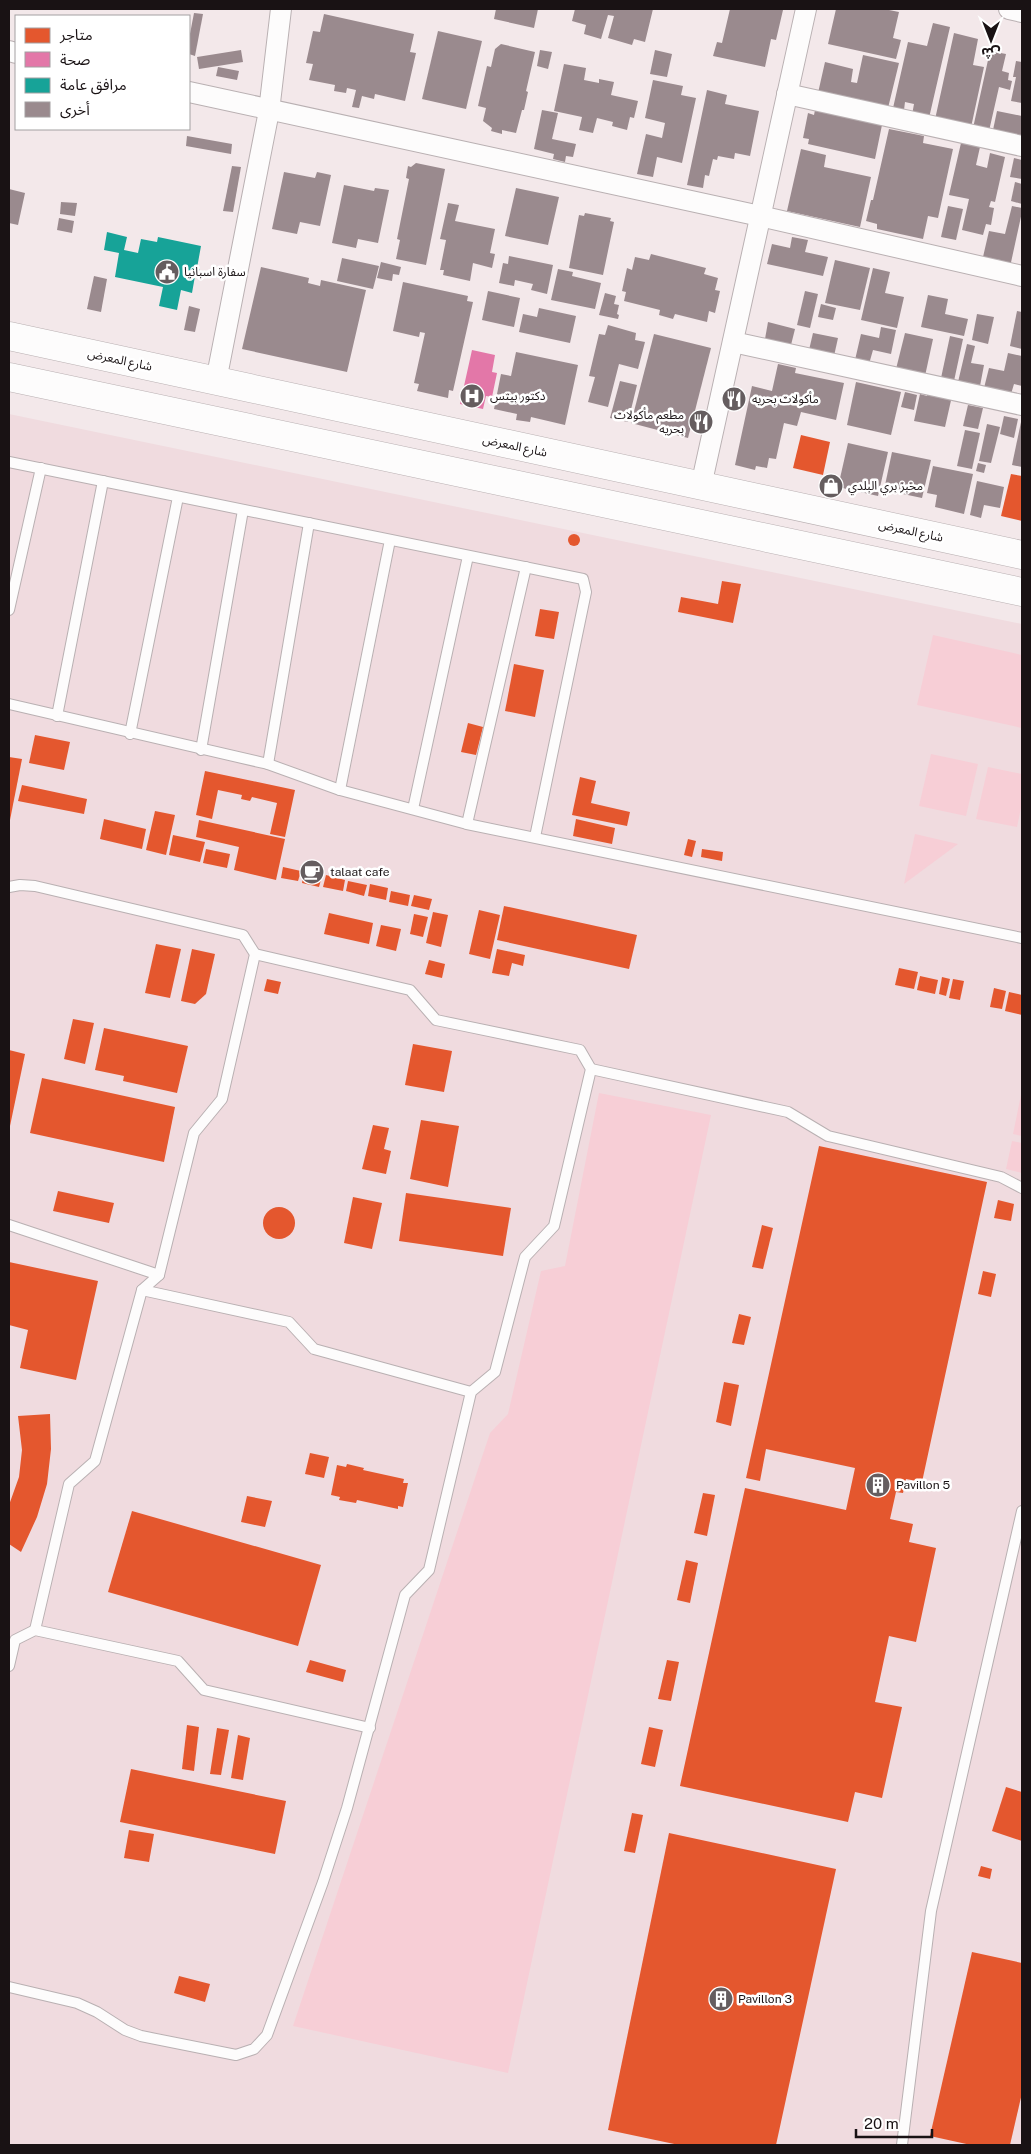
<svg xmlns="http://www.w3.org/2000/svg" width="1031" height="2154" font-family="'Public Sans','Noto Sans Arabic',sans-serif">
	<rect width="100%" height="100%" fill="#f3e8ea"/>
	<!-- built -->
	<polygon fill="#f0dbdf" points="9,414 1022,624 1022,2145 9,2145"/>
	<!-- green -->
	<g fill="#f7ced6">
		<polygon points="933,635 1022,655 1022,728 917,705"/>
		<polygon points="931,754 978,764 966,816 919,806"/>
		<polygon points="988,767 1022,774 1022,803 1017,827 976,819"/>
		<polygon points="915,834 958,844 904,884"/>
		<polygon points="1022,1090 1022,1136 1013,1134"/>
		<polygon points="599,1093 711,1115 508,2073 293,2026 490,1433 508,1414 541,1271 565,1266"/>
		<polygon points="1012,1141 1022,1143 1022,1173 1006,1169"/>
	</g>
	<!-- shops -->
	<g fill="#e4572e">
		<polygon points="801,435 830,442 823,475 793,468"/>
		<polygon points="1011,474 1022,476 1022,521 1001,516"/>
		<circle cx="574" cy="540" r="6"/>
		<polygon points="722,581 741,584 733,623 678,612 681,597 718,604"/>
		<polygon points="540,609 559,612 554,639 535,636"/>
		<polygon points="514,664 544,670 535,717 505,711"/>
		<polygon points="468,723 483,727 476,755 461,752"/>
		<polygon points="35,735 70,742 64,770 29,763"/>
		<polygon points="9,757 22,759 10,820 9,820"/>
		<polygon points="205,771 295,790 285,837 270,834 277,803 252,797 250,801 241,799 242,795 218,790 212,819 196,815"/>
		<polygon points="580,777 596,781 591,803 630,812 627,826 572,815"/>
		<polygon points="22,785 87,799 84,814 18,801"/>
		<polygon points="155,811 175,815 166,855 146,850"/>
		<polygon points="104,819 146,829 142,849 100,839"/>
		<polygon points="576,819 615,828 612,844 573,836"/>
		<polygon points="199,820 285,839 276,880 234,870 239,847 196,837"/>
		<polygon points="173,835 205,842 200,862 169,855"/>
		<polygon points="688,839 696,841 692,857 684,855"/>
		<polygon points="206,849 230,854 227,868 203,863"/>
		<polygon points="702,849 723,852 722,861 701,857"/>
		<polygon points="283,867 301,871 298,881 281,878"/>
		<polygon points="304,872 322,876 319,887 302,883"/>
		<polygon points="326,875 345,880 343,891 323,887"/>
		<polygon points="348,881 367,885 364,896 346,891"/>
		<polygon points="370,884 388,888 386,900 368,896"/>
		<polygon points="391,891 410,895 408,906 389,902"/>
		<polygon points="414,895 432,899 429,910 411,906"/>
		<polygon points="504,906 637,935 629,969 497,940"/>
		<polygon points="479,910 500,915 490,959 469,954"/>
		<polygon points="433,912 448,915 441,947 426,943"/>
		<polygon points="329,913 373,923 369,944 324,934"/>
		<polygon points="414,914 428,917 423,937 410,934"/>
		<polygon points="381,925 401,929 396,951 376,946"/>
		<polygon points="156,944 181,949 170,998 145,993"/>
		<polygon points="192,949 215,954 206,994 195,1004 181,1001"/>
		<polygon points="497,949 525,955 523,966 512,963 509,976 492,973"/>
		<polygon points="429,960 445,964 442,978 425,974"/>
		<polygon points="899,968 918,972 914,989 895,985"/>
		<polygon points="920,976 938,980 935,994 917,990"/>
		<polygon points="942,977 950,979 946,996 939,994"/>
		<polygon points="267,979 281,982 278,994 264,991"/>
		<polygon points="953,979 964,981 960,1000 949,998"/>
		<polygon points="994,988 1006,991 1002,1009 990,1007"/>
		<polygon points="1009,992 1022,995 1022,1015 1005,1011"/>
		<polygon points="73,1019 94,1023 85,1064 64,1059"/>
		<polygon points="104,1028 188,1046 177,1093 123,1081 124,1076 95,1070"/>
		<polygon points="413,1044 452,1051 444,1092 405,1085"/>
		<polygon points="9,1050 25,1054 10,1126 9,1126"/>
		<polygon points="42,1078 175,1107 164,1162 30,1133"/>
		<polygon points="421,1120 459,1126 448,1187 410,1179"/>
		<polygon points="373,1125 389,1128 384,1149 391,1151 386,1174 362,1169"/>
		<polygon points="819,1146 987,1182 922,1482 906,1479 903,1493 896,1492 890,1519 913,1524 909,1542 936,1548 916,1642 889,1636 875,1702 902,1707 882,1798 855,1792 848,1822 680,1786 745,1488 846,1510 855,1468 766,1449 760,1481 746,1478"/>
		<polygon points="58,1191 114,1203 109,1223 53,1211"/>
		<polygon points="406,1193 511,1208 503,1256 399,1241"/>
		<polygon points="353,1197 382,1203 372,1249 344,1243"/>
		<polygon points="998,1200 1014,1204 1011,1221 994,1218"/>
		<circle cx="279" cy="1223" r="16"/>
		<polygon points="762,1225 773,1228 763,1269 752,1267"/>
		<polygon points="9,1262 98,1281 76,1380 20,1368 28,1330 9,1325"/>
		<polygon points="983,1271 996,1274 991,1297 978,1294"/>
		<polygon points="739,1314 751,1317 744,1345 732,1343"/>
		<polygon points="724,1382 739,1385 731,1426 716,1422"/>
		<polygon points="50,1414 51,1449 47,1484 37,1517 21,1552 9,1544 9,1505 19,1477 22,1450 18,1416"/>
		<polygon points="310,1453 329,1457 324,1478 305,1474"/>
		<polygon points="347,1464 364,1468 363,1470 404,1479 403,1483 408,1483 403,1507 398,1506 398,1509 357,1500 356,1503 339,1500 340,1497 331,1495 337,1465 346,1467"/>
		<polygon points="703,1493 715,1495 707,1536 694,1533"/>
		<polygon points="247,1496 272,1501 265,1527 241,1522"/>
		<polygon points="132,1511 321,1565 298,1646 108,1592"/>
		<polygon points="686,1560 698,1563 690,1603 677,1600"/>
		<polygon points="310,1660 346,1670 343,1682 306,1672"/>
		<polygon points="667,1660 679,1662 671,1701 658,1699"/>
		<polygon points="187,1725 199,1727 194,1771 182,1769"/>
		<polygon points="649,1727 663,1730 655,1767 641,1764"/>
		<polygon points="217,1728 229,1730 221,1775 210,1774"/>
		<polygon points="238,1735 250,1738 243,1780 231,1778"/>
		<polygon points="131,1769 286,1801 275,1854 120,1822"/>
		<polygon points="1006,1787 1022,1792 1022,1841 992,1831"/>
		<polygon points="632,1813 643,1815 635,1853 624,1851"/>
		<polygon points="129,1830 154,1834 149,1862 124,1858"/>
		<polygon points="669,1833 836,1869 776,2145 679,2145 608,2130"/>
		<polygon points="981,1866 992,1869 990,1879 978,1876"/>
		<polygon points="972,1952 1022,1963 1022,2093 1010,2145 971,2145 930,2136"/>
		<polygon points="179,1976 210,1984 205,2002 174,1993"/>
	</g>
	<!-- health -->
	<polygon fill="#e377a8" points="472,350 495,355 492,372 497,373 492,397 486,396 483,409 460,404"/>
	<!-- public -->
	<polygon fill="#17a398" points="107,232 127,237 124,250 138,253 141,239 157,242 158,237 201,246 197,268 200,269 199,277 195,276 192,293 181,290 177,310 159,306 163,287 115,277 119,253 104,250"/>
	<!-- building -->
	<g fill="#9a8a8e">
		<polygon points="496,9 538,9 534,28 494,19"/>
		<polygon points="575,9 653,9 645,42 634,39 632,45 608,38 614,16 608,15 601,39 584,34 586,25 572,21"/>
		<polygon points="730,9 783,10 776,40 771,39 765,67 713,56 717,42 722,43"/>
		<polygon points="836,9 884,9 899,12 893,38 901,40 896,59 828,44"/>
		<polygon points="194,13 203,14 195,56 189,54 189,39"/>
		<polygon points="324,14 414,34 410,52 416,53 405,101 375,94 374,99 362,96 359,108 352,107 356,90 347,88 346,93 334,91 335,85 309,80 313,64 306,63 313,31 320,32"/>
		<polygon points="933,23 950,27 929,118 912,115 914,104 905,102 904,110 893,108 908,42 927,46"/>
		<polygon points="438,31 482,41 466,109 422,99"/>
		<polygon points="954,33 978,39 973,65 984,67 970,132 934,124"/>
		<polygon points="501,44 535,52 526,91 528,92 524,110 522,110 516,133 502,130 502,134 491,131 492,128 483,121 486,108 478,106 487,66 491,67 495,49"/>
		<polygon points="241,50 243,62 199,69 197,57"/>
		<polygon points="540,50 552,52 548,69 537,66"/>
		<polygon points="655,50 672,54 667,77 650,74"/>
		<polygon points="990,51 1006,54 1002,71 1009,73 1008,80 1012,81 1010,90 999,87 989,131 973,128"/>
		<polygon points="863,55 899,63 888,108 818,93 825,62 853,69 851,82 857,83"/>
		<polygon points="1016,61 1022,62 1022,103 1011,101 1016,77 1013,77"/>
		<polygon points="564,64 586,68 584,80 599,83 599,79 614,82 611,95 638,101 634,118 630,117 627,130 612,126 613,122 597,118 593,133 579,130 582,117 554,111"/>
		<polygon points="218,67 239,71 237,80 216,76"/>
		<polygon points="653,80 683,86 681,95 696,98 682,163 657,157 653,177 637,174 646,134 662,138 665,123 645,118"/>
		<polygon points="707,90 727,95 725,104 759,111 750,156 735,153 734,159 718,156 717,160 713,159 709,176 705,175 703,188 687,185"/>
		<polygon points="542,110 558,113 552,139 576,144 573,157 566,156 565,162 553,159 554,154 534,149"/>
		<polygon points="815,110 882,125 875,159 808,144 809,139 803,138 808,113 814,115"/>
		<polygon points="997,111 1022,116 1022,136 993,130"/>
		<polygon points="889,129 924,136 923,143 953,149 938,218 928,216 923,239 877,229 877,224 866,221 871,200 873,200"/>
		<polygon points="187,136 232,144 231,154 186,146"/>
		<polygon points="961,143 980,147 976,165 987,168 990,153 1005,157 995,202 991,201 989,207 994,208 991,225 986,224 983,235 962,230 969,199 949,195"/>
		<polygon points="801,149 826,155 824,167 871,177 860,227 787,211"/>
		<polygon points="1014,158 1022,160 1022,179 1010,177"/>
		<polygon points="416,163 445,169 426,265 396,259 400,240 397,239 409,179 406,178 408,166 411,167"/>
		<polygon points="232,166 241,167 233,212 223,211"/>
		<polygon points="284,172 315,178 317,172 331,175 320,226 300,222 297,234 272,229"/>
		<polygon points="1015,182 1022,184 1022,204 1011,201"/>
		<polygon points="344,185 374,191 375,188 389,190 378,243 358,239 356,248 332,243"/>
		<polygon points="516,188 559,197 548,245 505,236"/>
		<polygon points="9,189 25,193 18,225 9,223"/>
		<polygon points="61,202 77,203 75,216 60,214"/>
		<polygon points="448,203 459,205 455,221 495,229 490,253 495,254 492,268 473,263 470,281 443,275 444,270 440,270 446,240 440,239"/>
		<polygon points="948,206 963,209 956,240 941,237"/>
		<polygon points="1012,206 1022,208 1022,212 1010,267 999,264 1000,260 983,257 989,231 1005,234"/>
		<polygon points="585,213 611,218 610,221 614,222 603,275 569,268 579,215 584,216"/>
		<polygon points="59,218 74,221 72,233 57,230"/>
		<polygon points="792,237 808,240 805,252 828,257 823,276 767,264 772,244 790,248"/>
		<polygon points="651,254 706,268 704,274 718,278 715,290 720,291 715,313 709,311 707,322 675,314 673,319 659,315 660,310 624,301 626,292 622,291 627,268 632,270 635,257 649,260"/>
		<polygon points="509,256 553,265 547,294 531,290 533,284 515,280 514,286 499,283 503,263 508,264"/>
		<polygon points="342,258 379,266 373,289 337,281"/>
		<polygon points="835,260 870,268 860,310 825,303"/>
		<polygon points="381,262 401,267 399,275 393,274 392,281 377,278"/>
		<polygon points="261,267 309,278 308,283 320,286 321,280 366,290 347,372 242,349"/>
		<polygon points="873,268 890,272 885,293 904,297 897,328 861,320"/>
		<polygon points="558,269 573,272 572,276 601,283 595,309 551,300"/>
		<polygon points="94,276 107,279 101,312 87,309"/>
		<polygon points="403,282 468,296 467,301 473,302 453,391 449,390 448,398 417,391 419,384 414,383 425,333 420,332 419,337 393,331"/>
		<polygon points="488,291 520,298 514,327 482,320"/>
		<polygon points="805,291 818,294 810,328 797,325"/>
		<polygon points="605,293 616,296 614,304 619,305 617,314 619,315 618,319 599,315"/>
		<polygon points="928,295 948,299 945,314 968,319 964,336 921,327"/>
		<polygon points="821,304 836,308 833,320 818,317"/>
		<polygon points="189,306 200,309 195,332 184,330"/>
		<polygon points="539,308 576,316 570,343 519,332 523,314 537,317"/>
		<polygon points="1017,311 1022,312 1022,349 1010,346"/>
		<polygon points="977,314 994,317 988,344 972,340"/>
		<polygon points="768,322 795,329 791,345 765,339"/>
		<polygon points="608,325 636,333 635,340 645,342 638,369 619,364 608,407 588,402 595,377 589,376 599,334 605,335"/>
		<polygon points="881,327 896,330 891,354 873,350 869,364 855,360 861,334 879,338"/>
		<polygon points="813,333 838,338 834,356 809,350"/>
		<polygon points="905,333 933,339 925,376 896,369"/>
		<polygon points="654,334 711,348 688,438 631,423"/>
		<polygon points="950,336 963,339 954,381 941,378"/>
		<polygon points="967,344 975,346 971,363 984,365 980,386 958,382"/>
		<polygon points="516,352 578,365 565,425 531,417 530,422 516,420 517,414 494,409 501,374 511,376"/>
		<polygon points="1008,353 1022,356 1022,386 1014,384 1011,394 984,388 989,368 1004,371"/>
		<polygon points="778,364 796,368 795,373 844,383 836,420 801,412 797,426 784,423 776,459 769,458 767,468 756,466 755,470 735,465 752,386 772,391"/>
		<polygon points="620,381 637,385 628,422 610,418"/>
		<polygon points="856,382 901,392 891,435 847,425"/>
		<polygon points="928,391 952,396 945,427 914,421 920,394 927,396"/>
		<polygon points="905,392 917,395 914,410 901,407"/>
		<polygon points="968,405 983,408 978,429 963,426"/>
		<polygon points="1004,416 1018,419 1014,438 1000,434"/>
		<polygon points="1021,422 1022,422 1022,467 1012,465"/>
		<polygon points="987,424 1000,427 991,463 979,461"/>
		<polygon points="965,430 980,433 972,469 957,466"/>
		<polygon points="848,443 888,452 878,496 838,487"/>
		<polygon points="892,452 931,460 922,498 884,490"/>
		<polygon points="978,463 986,465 984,473 976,471"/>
		<polygon points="933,466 973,474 964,514 935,507 937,495 927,493"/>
		<polygon points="977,481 1004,487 1000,508 984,505 981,518 970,515"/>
	</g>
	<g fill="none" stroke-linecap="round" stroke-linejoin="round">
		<defs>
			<g id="lane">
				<polyline points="9,462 583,579 586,592 535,837"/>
				<polyline points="9,610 41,468"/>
				<polyline points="9,704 268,764 340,790 467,824 1022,938"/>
				<polyline points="57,716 103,481"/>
				<polyline points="130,734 178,497"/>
				<polyline points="201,750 243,510"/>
				<polyline points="268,764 309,523"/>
				<polyline points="340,790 390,540"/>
				<polyline points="413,809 468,556"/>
				<polyline points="467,824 526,567"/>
				<polyline points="9,887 20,885 35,886 243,935 255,954 222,1099 194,1133 159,1275 142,1290 95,1461 69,1484 35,1630"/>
				<polyline points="591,1069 788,1112 828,1136 1001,1177 1022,1188"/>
				<polyline points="9,1225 159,1275"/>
				<polyline points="142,1290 289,1322 314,1349 471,1392"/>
				<polyline points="9,1666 15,1640 35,1630 178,1661 204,1690 370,1728"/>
				<polyline points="9,1987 77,2003 97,2012 125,2030 141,2036 236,2055 254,2049 267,2035 323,1882 347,1808 405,1595 429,1570 471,1392 495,1372 525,1257 554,1226 591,1069 580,1050 436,1020 410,990 255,954"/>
				<polyline points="902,2145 931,1911 1022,1511"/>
			</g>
			<g id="street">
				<polyline points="1009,9 1022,12"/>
				<polyline points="9,51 16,53"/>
				<polyline points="189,92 760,216 1022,276"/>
				<polyline points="787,94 1022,146"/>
				<polyline points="733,342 1022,405"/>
				<polyline points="216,381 269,111 281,9"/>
				<polyline points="701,486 806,9"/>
			</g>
			<g id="secondary">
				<polyline points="9,336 1022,555"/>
				<polyline points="9,377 1022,592"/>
			</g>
		</defs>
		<!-- lane casing -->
		<use href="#lane" stroke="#b9b0b2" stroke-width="12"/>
		<!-- street casing -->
		<use href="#street" stroke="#b9b0b2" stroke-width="22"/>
		<!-- secondary casing -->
		<use href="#secondary" stroke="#b9b0b2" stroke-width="29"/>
		<!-- lane -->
		<use href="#lane" stroke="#fdfcfc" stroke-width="10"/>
		<!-- street -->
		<use href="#street" stroke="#fdfcfc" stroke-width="20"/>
		<!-- secondary -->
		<use href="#secondary" stroke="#fdfcfc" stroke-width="28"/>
	</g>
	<!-- icons -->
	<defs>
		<symbol id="civic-disc" viewBox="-11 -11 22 22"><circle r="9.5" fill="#655d5f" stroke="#fff"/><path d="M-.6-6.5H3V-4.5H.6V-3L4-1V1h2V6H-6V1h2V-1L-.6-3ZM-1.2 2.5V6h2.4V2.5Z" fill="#fff"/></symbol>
		<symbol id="hospital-disc" viewBox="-11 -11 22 22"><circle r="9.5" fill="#655d5f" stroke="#fff"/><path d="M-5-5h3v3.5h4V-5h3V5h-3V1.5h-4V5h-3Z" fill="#fff"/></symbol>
		<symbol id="restaurant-disc" viewBox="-11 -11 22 22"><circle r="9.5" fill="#655d5f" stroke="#fff"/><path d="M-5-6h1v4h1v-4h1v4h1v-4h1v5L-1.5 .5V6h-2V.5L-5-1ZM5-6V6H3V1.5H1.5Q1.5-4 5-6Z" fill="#fff"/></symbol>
		<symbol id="shop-disc" viewBox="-11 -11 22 22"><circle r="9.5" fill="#655d5f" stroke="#fff"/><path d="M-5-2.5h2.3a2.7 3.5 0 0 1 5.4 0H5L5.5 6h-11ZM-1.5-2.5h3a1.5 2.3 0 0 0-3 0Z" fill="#fff"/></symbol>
		<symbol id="cafe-disc" viewBox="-11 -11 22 22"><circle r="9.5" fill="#655d5f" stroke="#fff"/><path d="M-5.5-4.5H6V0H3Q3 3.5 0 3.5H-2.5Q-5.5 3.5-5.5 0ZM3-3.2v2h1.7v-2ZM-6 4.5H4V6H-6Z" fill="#fff"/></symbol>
		<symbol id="building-disc" viewBox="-11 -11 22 22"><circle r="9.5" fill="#655d5f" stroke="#fff"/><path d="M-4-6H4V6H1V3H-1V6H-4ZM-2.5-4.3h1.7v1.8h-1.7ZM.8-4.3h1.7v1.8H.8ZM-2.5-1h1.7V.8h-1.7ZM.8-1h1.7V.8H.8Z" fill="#fff"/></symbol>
	</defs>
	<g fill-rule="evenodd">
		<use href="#civic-disc" x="153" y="258" width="28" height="28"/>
		<use href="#hospital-disc" x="458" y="382" width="28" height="28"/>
		<use href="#restaurant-disc" x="720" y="385" width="28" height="28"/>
		<use href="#restaurant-disc" x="687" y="408" width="28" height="28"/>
		<use href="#shop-disc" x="817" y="472" width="28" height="28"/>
		<use href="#cafe-disc" x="298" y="858" width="28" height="28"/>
		<use href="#building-disc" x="864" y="1471" width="28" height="28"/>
		<use href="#building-disc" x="707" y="1985" width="28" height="28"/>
	</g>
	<g text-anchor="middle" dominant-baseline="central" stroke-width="5" stroke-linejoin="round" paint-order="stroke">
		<!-- poi labels -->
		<g font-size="12" fill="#191214" stroke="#fff" text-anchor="start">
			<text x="184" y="272">سفارة اسبانيا</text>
			<text x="490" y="396">دكتور بيتس</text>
			<text x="752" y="399">مأكولات بحريه</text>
			<text x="684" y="415" text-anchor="end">مطعم مأكولات<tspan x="684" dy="14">بحريه</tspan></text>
			<text x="848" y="486">مخبز بري البلدي</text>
			<text x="330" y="872">talaat cafe</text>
			<text x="896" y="1485">Pavillon 5</text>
			<text x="738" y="1999">Pavillon 3</text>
		</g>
		<!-- street labels -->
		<g font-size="12" fill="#191214" stroke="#fff">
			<text transform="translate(120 360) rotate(12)">شارع المعرض</text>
			<text transform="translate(515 446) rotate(12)">شارع المعرض</text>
			<text transform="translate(911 531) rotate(12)">شارع المعرض</text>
		</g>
	</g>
	<!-- border -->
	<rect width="1031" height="2154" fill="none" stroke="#191214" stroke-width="20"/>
	<!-- legend -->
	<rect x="15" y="15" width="175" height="115" fill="#ffffff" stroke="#a3a0a1"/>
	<rect x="25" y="28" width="25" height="15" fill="#e4572e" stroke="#a3a0a1"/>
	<text x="60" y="40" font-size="15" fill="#191214">متاجر</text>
	<rect x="25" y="52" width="25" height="15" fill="#e377a8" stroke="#a3a0a1"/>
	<text x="60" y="65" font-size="15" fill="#191214">صحة</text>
	<rect x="25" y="78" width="25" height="15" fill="#17a398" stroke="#a3a0a1"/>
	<text x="60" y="90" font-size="15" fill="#191214">مرافق عامة</text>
	<rect x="25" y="102" width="25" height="15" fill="#9a8a8e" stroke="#a3a0a1"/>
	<text x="60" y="115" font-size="15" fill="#191214">أخرى</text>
	<!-- north arrow -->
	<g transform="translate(991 40) rotate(180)" stroke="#ffffff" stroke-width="4" paint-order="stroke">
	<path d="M0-4L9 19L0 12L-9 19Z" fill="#191214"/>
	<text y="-8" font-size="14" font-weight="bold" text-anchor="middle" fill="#191214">ش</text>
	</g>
	<!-- scale -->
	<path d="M856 2129v8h76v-8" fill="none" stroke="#191214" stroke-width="2.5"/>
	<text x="864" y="2129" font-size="15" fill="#191214" stroke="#ffffff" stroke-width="4" paint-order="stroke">20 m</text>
</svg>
